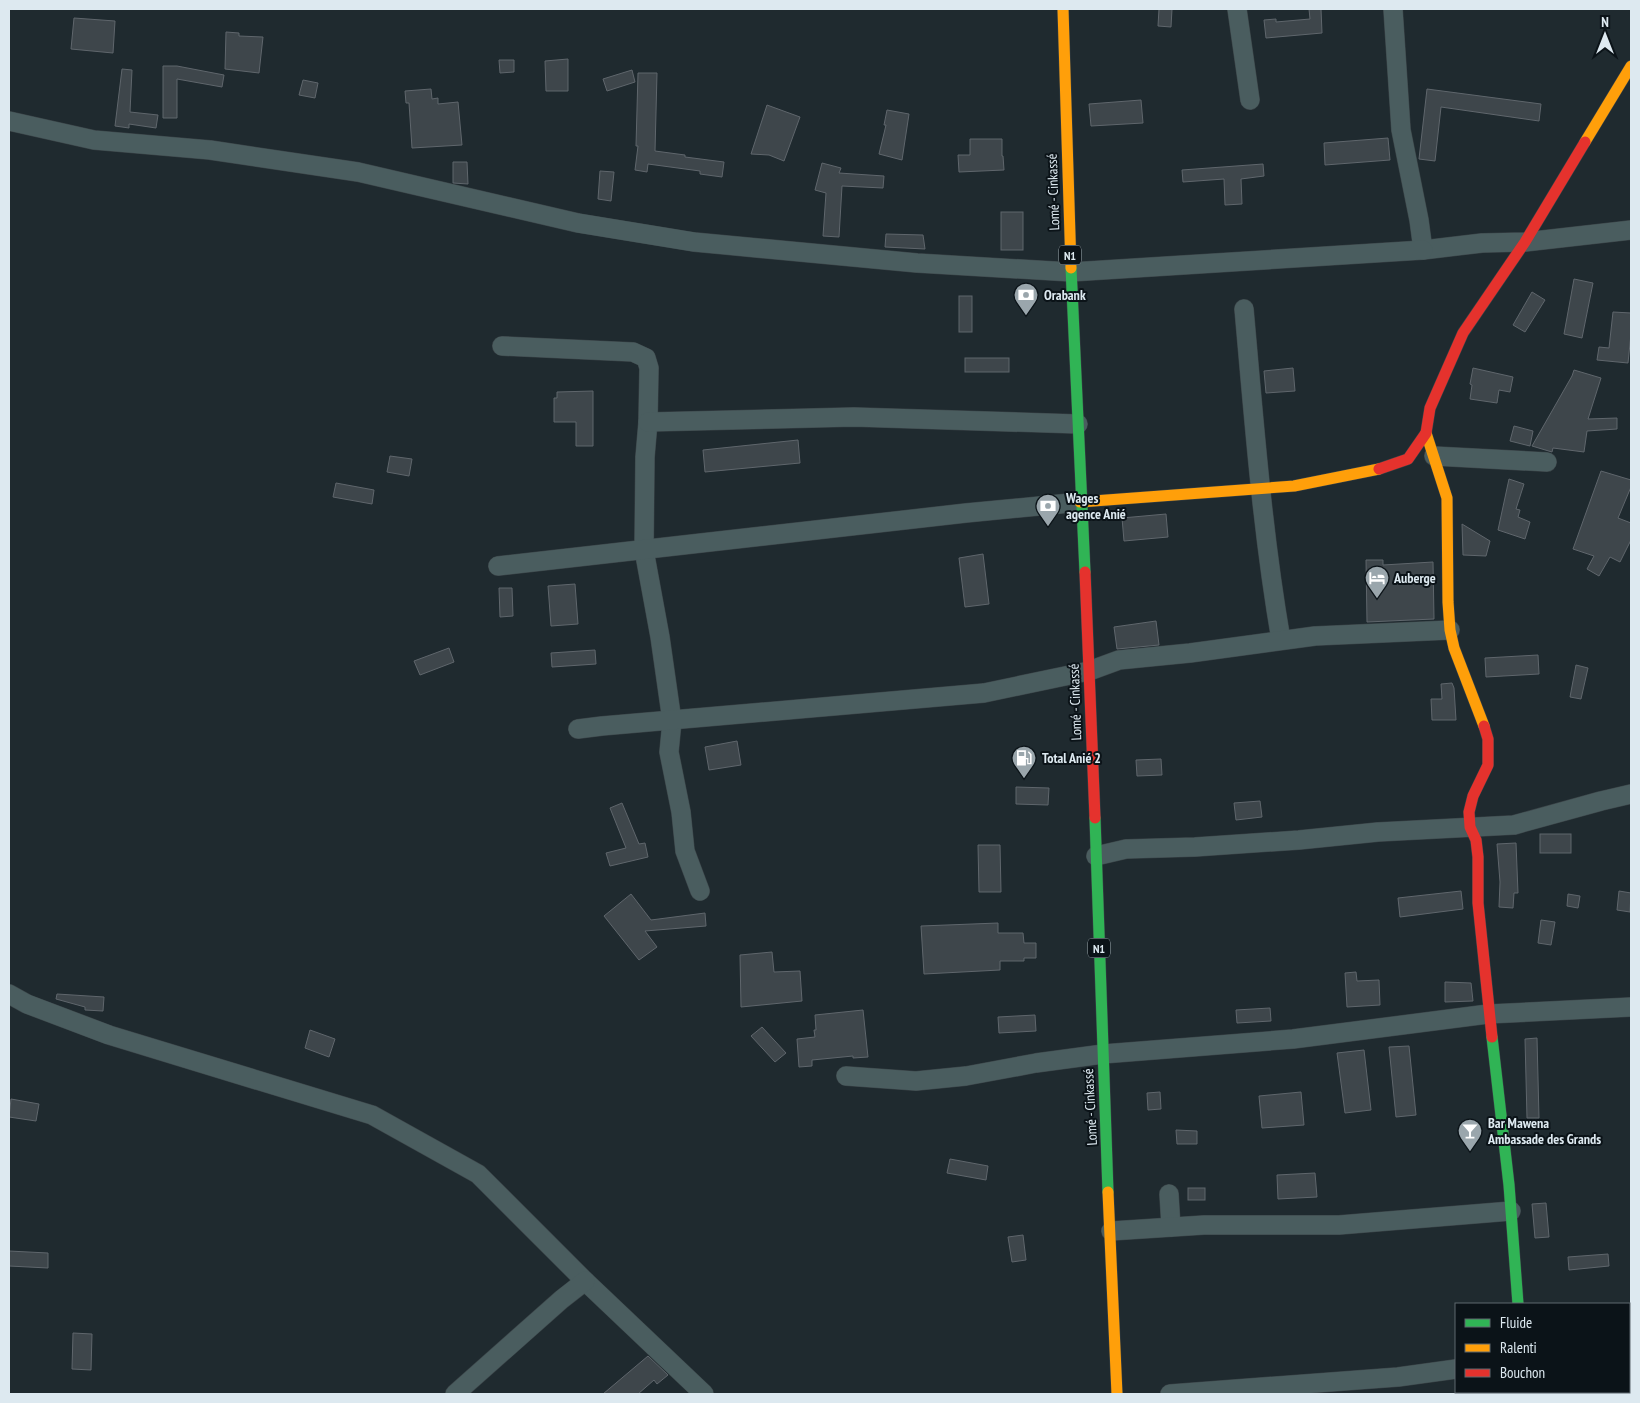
<svg xmlns="http://www.w3.org/2000/svg" width="1640" height="1403" font-family="'PT Sans Narrow',sans-serif">
	<rect width="100%" height="100%" fill="#1f2a2f"/>
	<!-- building -->
	<g fill="#3e464b" stroke="#5f666c">
		<polygon points="1159,9 1172,9 1171,27 1158,26"/>
		<polygon points="1309,9 1321,9 1322,33 1266,38 1264,20 1276,19 1276,22 1310,19"/>
		<polygon points="74,18 115,21 113,53 71,49"/>
		<polygon points="226,32 239,33 239,36 263,37 259,73 225,69"/>
		<polygon points="568,59 568,91 546,91 545,61"/>
		<polygon points="499,60 514,60 514,72 500,73"/>
		<polygon points="163,66 177,66 224,75 222,87 177,79 177,118 163,118"/>
		<polygon points="122,69 132,70 130,112 158,115 156,128 129,124 129,128 115,126"/>
		<polygon points="632,70 635,82 607,91 603,79"/>
		<polygon points="638,73 657,73 655,151 685,155 685,157 724,162 722,177 700,174 700,171 648,164 647,172 635,170 638,146 636,146"/>
		<polygon points="303,80 318,83 315,98 299,95"/>
		<polygon points="431,89 432,99 438,98 438,104 458,102 462,145 412,148 409,103 406,103 405,91"/>
		<polygon points="1427,89 1541,104 1539,121 1441,107 1435,161 1419,159"/>
		<polygon points="1141,100 1143,123 1091,126 1089,104"/>
		<polygon points="767,105 800,117 784,161 769,155 751,154"/>
		<polygon points="887,110 909,114 902,160 879,154 886,125 884,125"/>
		<polygon points="1388,138 1390,160 1325,165 1324,143"/>
		<polygon points="970,139 1002,139 1002,156 1003,156 1004,170 959,172 958,155 970,155"/>
		<polygon points="453,162 467,162 468,184 453,183"/>
		<polygon points="822,163 841,168 839,173 884,176 883,188 842,186 839,237 823,236 826,193 815,190"/>
		<polygon points="1263,164 1264,176 1241,179 1242,204 1225,205 1224,179 1183,182 1182,170"/>
		<polygon points="600,171 614,172 611,201 598,199"/>
		<rect x="1001" y="212" width="22" height="38"/>
		<polygon points="886,234 923,235 925,249 885,247"/>
		<polygon points="1574,279 1593,283 1582,338 1564,334"/>
		<polygon points="1532,292 1545,300 1525,332 1513,325"/>
		<rect x="959" y="296" width="13" height="36"/>
		<polygon points="1613,312 1631,313 1631,334 1628,363 1597,360 1599,347 1609,348"/>
		<rect x="965" y="358" width="44" height="14"/>
		<polygon points="1293,368 1295,391 1266,393 1264,371"/>
		<polygon points="1473,368 1513,377 1510,392 1499,390 1497,403 1470,399 1472,385 1470,384"/>
		<polygon points="1574,370 1601,378 1588,419 1617,418 1617,429 1587,431 1584,452 1553,448 1552,452 1532,446 1572,376"/>
		<polygon points="593,391 593,446 576,446 576,422 554,422 554,398 557,398 557,392"/>
		<polygon points="1514,426 1533,431 1530,446 1510,441"/>
		<polygon points="798,440 800,463 705,472 703,450"/>
		<polygon points="390,456 412,459 409,476 387,472"/>
		<polygon points="1601,471 1631,480 1631,487 1618,518 1631,523 1631,540 1620,562 1610,557 1599,576 1587,569 1594,556 1573,549"/>
		<polygon points="1509,479 1524,484 1516,509 1520,510 1518,517 1530,522 1525,539 1498,530"/>
		<polygon points="336,483 374,490 372,504 333,497"/>
		<polygon points="1166,514 1168,537 1124,541 1122,518"/>
		<polygon points="1462,524 1490,541 1486,556 1463,555"/>
		<polygon points="983,554 989,604 965,607 959,558"/>
		<polygon points="1366,560 1383,560 1383,565 1433,562 1434,619 1367,622"/>
		<polygon points="575,584 578,624 551,626 548,586"/>
		<polygon points="499,588 512,588 513,616 500,617"/>
		<polygon points="1156,621 1159,645 1117,649 1114,627"/>
		<polygon points="449,648 454,662 420,675 414,661"/>
		<polygon points="595,650 596,664 552,667 551,653"/>
		<polygon points="1538,655 1539,674 1486,677 1485,658"/>
		<polygon points="1576,665 1588,668 1581,699 1570,697"/>
		<polygon points="1452,683 1454,688 1456,720 1432,720 1431,699 1442,699 1441,684"/>
		<polygon points="737,741 741,765 709,770 705,747"/>
		<polygon points="1161,759 1162,775 1137,776 1136,760"/>
		<polygon points="1016,787 1049,788 1048,805 1016,804"/>
		<polygon points="1260,801 1262,817 1236,820 1234,803"/>
		<polygon points="622,803 639,844 645,843 648,857 610,866 606,853 626,848 610,808"/>
		<rect x="1540" y="834" width="31" height="19"/>
		<polygon points="1516,843 1518,893 1514,893 1513,908 1499,907 1500,882 1497,844"/>
		<polygon points="978,845 1000,845 1001,892 979,892"/>
		<polygon points="1461,891 1463,909 1400,917 1398,898"/>
		<polygon points="1619,891 1631,893 1630,912 1617,910"/>
		<polygon points="631,894 651,920 705,913 706,926 645,931 657,947 639,960 604,916"/>
		<polygon points="1568,894 1580,896 1578,908 1567,906"/>
		<polygon points="1541,920 1555,922 1551,945 1538,943"/>
		<polygon points="998,923 998,933 1023,933 1024,943 1036,943 1036,958 1024,958 1024,961 1000,961 1000,970 924,974 921,926"/>
		<polygon points="772,952 774,972 800,971 802,1001 741,1007 740,955"/>
		<polygon points="1356,972 1357,981 1379,980 1380,1005 1347,1007 1345,973"/>
		<polygon points="1445,982 1471,983 1473,1001 1445,1002"/>
		<polygon points="57,994 104,997 103,1011 85,1010 85,1007 56,999"/>
		<polygon points="1270,1008 1271,1021 1237,1023 1236,1010"/>
		<polygon points="863,1010 868,1057 853,1058 853,1056 812,1060 812,1066 799,1067 797,1039 815,1037 814,1030 816,1030 815,1015"/>
		<polygon points="1035,1015 1036,1031 999,1033 998,1017"/>
		<polygon points="762,1027 786,1053 775,1062 751,1036"/>
		<polygon points="310,1030 335,1039 329,1057 305,1048"/>
		<polygon points="1537,1038 1539,1118 1527,1118 1525,1039"/>
		<polygon points="1409,1046 1416,1115 1396,1117 1389,1047"/>
		<polygon points="1364,1050 1371,1110 1345,1113 1337,1053"/>
		<polygon points="1160,1092 1161,1109 1148,1110 1147,1093"/>
		<polygon points="1301,1092 1304,1125 1262,1128 1259,1096"/>
		<polygon points="11,1099 39,1104 36,1121 9,1117"/>
		<polygon points="1176,1130 1197,1131 1197,1144 1177,1144"/>
		<polygon points="950,1159 988,1166 986,1180 947,1173"/>
		<polygon points="1315,1173 1317,1197 1278,1199 1277,1175"/>
		<rect x="1188" y="1188" width="17" height="12"/>
		<polygon points="1546,1203 1549,1237 1535,1238 1532,1204"/>
		<polygon points="1023,1235 1026,1260 1012,1262 1008,1237"/>
		<polygon points="9,1251 48,1253 48,1268 9,1266"/>
		<polygon points="1608,1254 1609,1266 1569,1270 1568,1257"/>
		<polygon points="73,1333 92,1334 91,1370 72,1369"/>
		<polygon points="648,1356 668,1375 657,1384 654,1380 638,1394 603,1394"/>
	</g>
	<g fill="none" stroke-linecap="round" stroke-linejoin="round">
		<defs>
			<g id="street">
				<polyline points="1237,9 1250,100"/>
				<polyline points="1393,9 1401,130 1419,220 1423,250 1482,243 1525,242 1631,230"/>
				<polyline points="9,121 94,140 210,150 358,172 578,223 694,242 917,263 1071,272 1423,250"/>
				<path d="M1244 309C1254 420 1262 530 1281 640"/>
				<polyline points="502,346 633,352 646,358 649,368 648,422 645,457 644,550 660,637 672,721 669,752 681,812 685,851 700,891"/>
				<polyline points="648,422 854,417 1078,424"/>
				<polyline points="1434,456 1547,462"/>
				<polyline points="498,566 966,513 1080,502"/>
				<polyline points="578,729 602,726 984,693 1089,671 1119,660 1190,653 1315,636 1450,630"/>
				<polyline points="1096,856 1126,849 1195,847 1299,840 1378,832 1514,825 1601,801 1631,794"/>
				<polyline points="9,994 27,1004 109,1035 372,1115 478,1174 585,1281 704,1394"/>
				<polyline points="846,1076 916,1081 966,1076 1036,1063 1103,1054 1293,1039 1488,1014 1631,1007"/>
				<polyline points="1169,1194 1171,1227"/>
				<polyline points="1111,1231 1204,1225 1339,1225 1511,1211"/>
				<polyline points="1629,1351 1631,1351"/>
				<polyline points="455,1394 562,1299 585,1281"/>
				<polyline points="1170,1394 1398,1377 1456,1369"/>
			</g>
			<g id="fast">
				<polyline points="1071,268 1085,572"/>
				<polyline points="1095,818 1108,1192"/>
				<polyline points="1492,1037 1509,1185 1518,1304"/>
				<polyline points="1531,1392 1532,1394"/>
			</g>
			<g id="slow">
				<polyline points="1063,9 1071,268"/>
				<polyline points="1585,142 1631,66"/>
				<polyline points="1426,433 1447,498 1448,602 1450,630 1454,648 1484,726"/>
				<polyline points="1080,502 1294,486 1379,469"/>
				<polyline points="1108,1192 1117,1394"/>
			</g>
			<g id="jam">
				<polyline points="1379,469 1408,459 1426,433 1430,408 1463,333 1525,242 1585,142"/>
				<polyline points="1085,572 1095,818"/>
				<polyline points="1484,726 1488,739 1488,765 1473,796 1469,812 1470,827 1476,840 1478,857 1478,903 1492,1037"/>
			</g>
		</defs>
		<!-- street casing -->
		<use href="#street" stroke="#3b4448" stroke-width="20"/>
		<!-- fast casing -->
		<use href="#fast" stroke="#3b4448" stroke-width="12"/>
		<!-- slow casing -->
		<use href="#slow" stroke="#3b4448" stroke-width="12"/>
		<!-- jam casing -->
		<use href="#jam" stroke="#3b4448" stroke-width="12"/>
		<!-- street -->
		<use href="#street" stroke="#4a5d5f" stroke-width="19"/>
		<!-- fast -->
		<use href="#fast" stroke="#30b455" stroke-width="11"/>
		<!-- slow -->
		<use href="#slow" stroke="#ff9f0a" stroke-width="11"/>
		<!-- jam -->
		<use href="#jam" stroke="#e5322d" stroke-width="11"/>
	</g>
	<!-- icons -->
	<defs>
		<symbol id="bank-pin" viewBox="-11 -11 22 30"><path d="M0 17L-7.5 6A9.5 9.5 0 1 1 7.5 6Z" fill="#9aa6ac" stroke="#0b1318"/><path d="M-6-4H6V4H-6ZM0-2.3a2.3 2.3 0 1 0 0 4.6a2.3 2.3 0 1 0 0-4.6Z" fill="#fff"/></symbol>
		<symbol id="hotel-pin" viewBox="-11 -11 22 30"><path d="M0 17L-7.5 6A9.5 9.5 0 1 1 7.5 6Z" fill="#9aa6ac" stroke="#0b1318"/><path d="M-6-4.5h1.5V1H6V5H4.5V3h-9V5H-6ZM-4 0a1.8 1.8 0 1 1 3.6 0ZM.5 0V-2.5h3Q6-2.5 6 0Z" fill="#fff"/></symbol>
		<symbol id="fuel-pin" viewBox="-11 -11 22 30"><path d="M0 17L-7.5 6A9.5 9.5 0 1 1 7.5 6Z" fill="#9aa6ac" stroke="#0b1318"/><path d="M-5.5-6h7V0h2V4h1.3V-2.5L3-4.5l.8-.8L6-3V5H2.5V1h-1V6h-7ZM-4.2-4.7v3.2H.2V-4.7Z" fill="#fff"/></symbol>
		<symbol id="bar-pin" viewBox="-11 -11 22 30"><path d="M0 17L-7.5 6A9.5 9.5 0 1 1 7.5 6Z" fill="#9aa6ac" stroke="#0b1318"/><path d="M-6-5H6L.8 .8V4.5H3.5V6h-7V4.5H-.8V.8Z" fill="#fff"/></symbol>
	</defs>
	<g fill-rule="evenodd">
		<use href="#bank-pin" x="1012" y="281" width="28" height="38"/>
		<use href="#bank-pin" x="1034" y="492" width="28" height="38"/>
		<use href="#hotel-pin" x="1363" y="564" width="28" height="38"/>
		<use href="#fuel-pin" x="1010" y="744" width="28" height="38"/>
		<use href="#bar-pin" x="1456" y="1117" width="28" height="38"/>
	</g>
	<g text-anchor="middle" dominant-baseline="central" stroke-width="4" stroke-linejoin="round" paint-order="stroke">
		<!-- shield labels -->
		<g fill="#0b1318" stroke="#9ea9af" stroke-width="1">
			<rect x="1059" y="245.5" width="22" height="19" rx="4"/>
			<rect x="1088" y="938.5" width="22" height="19" rx="4"/>
		</g>
		<g font-size="12" font-weight="bold" fill="#dde9f0">
			<text x="1070" y="255">N1</text>
			<text x="1099" y="948">N1</text>
		</g>
		<!-- street labels -->
		<g font-size="14" fill="#dde9f0" stroke="#0b1318">
			<text transform="translate(1053 192) rotate(-92)">Lomé - Cinkassé</text>
			<text transform="translate(1075 702) rotate(-92)">Lomé - Cinkassé</text>
			<text transform="translate(1090 1107) rotate(-93)">Lomé - Cinkassé</text>
		</g>
		<!-- poi labels -->
		<g font-size="14" font-weight="bold" fill="#dde9f0" stroke="#0b1318" text-anchor="start">
			<text x="1044" y="295">Orabank</text>
			<text x="1066" y="498">Wages<tspan x="1066" dy="16">agence Anié</tspan></text>
			<text x="1394" y="578">Auberge</text>
			<text x="1042" y="758">Total Anié 2</text>
			<text x="1488" y="1123">Bar Mawena<tspan x="1488" dy="16">Ambassade des Grands</tspan></text>
		</g>
	</g>
	<!-- border -->
	<rect width="1640" height="1403" fill="none" stroke="#dde9f0" stroke-width="20"/>
	<!-- legend -->
	<rect x="1455" y="1303" width="175" height="90" fill="#0b1318" stroke="#5f696e"/>
	<rect x="1465" y="1319" width="25" height="8" fill="#30b455" stroke="#5f696e"/>
	<text x="1500" y="1328" font-size="15" fill="#dde9f0">Fluide</text>
	<rect x="1465" y="1344" width="25" height="8" fill="#ff9f0a" stroke="#5f696e"/>
	<text x="1500" y="1353" font-size="15" fill="#dde9f0">Ralenti</text>
	<rect x="1465" y="1369" width="25" height="8" fill="#e5322d" stroke="#5f696e"/>
	<text x="1500" y="1378" font-size="15" fill="#dde9f0">Bouchon</text>
	<!-- north arrow -->
	<g transform="translate(1605 35)" stroke="#0b1318" stroke-width="4" paint-order="stroke">
	<path d="M0-4L9 19L0 12L-9 19Z" fill="#dde9f0"/>
	<text y="-8" font-size="14" font-weight="bold" text-anchor="middle" fill="#dde9f0">N</text>
	</g>
</svg>
